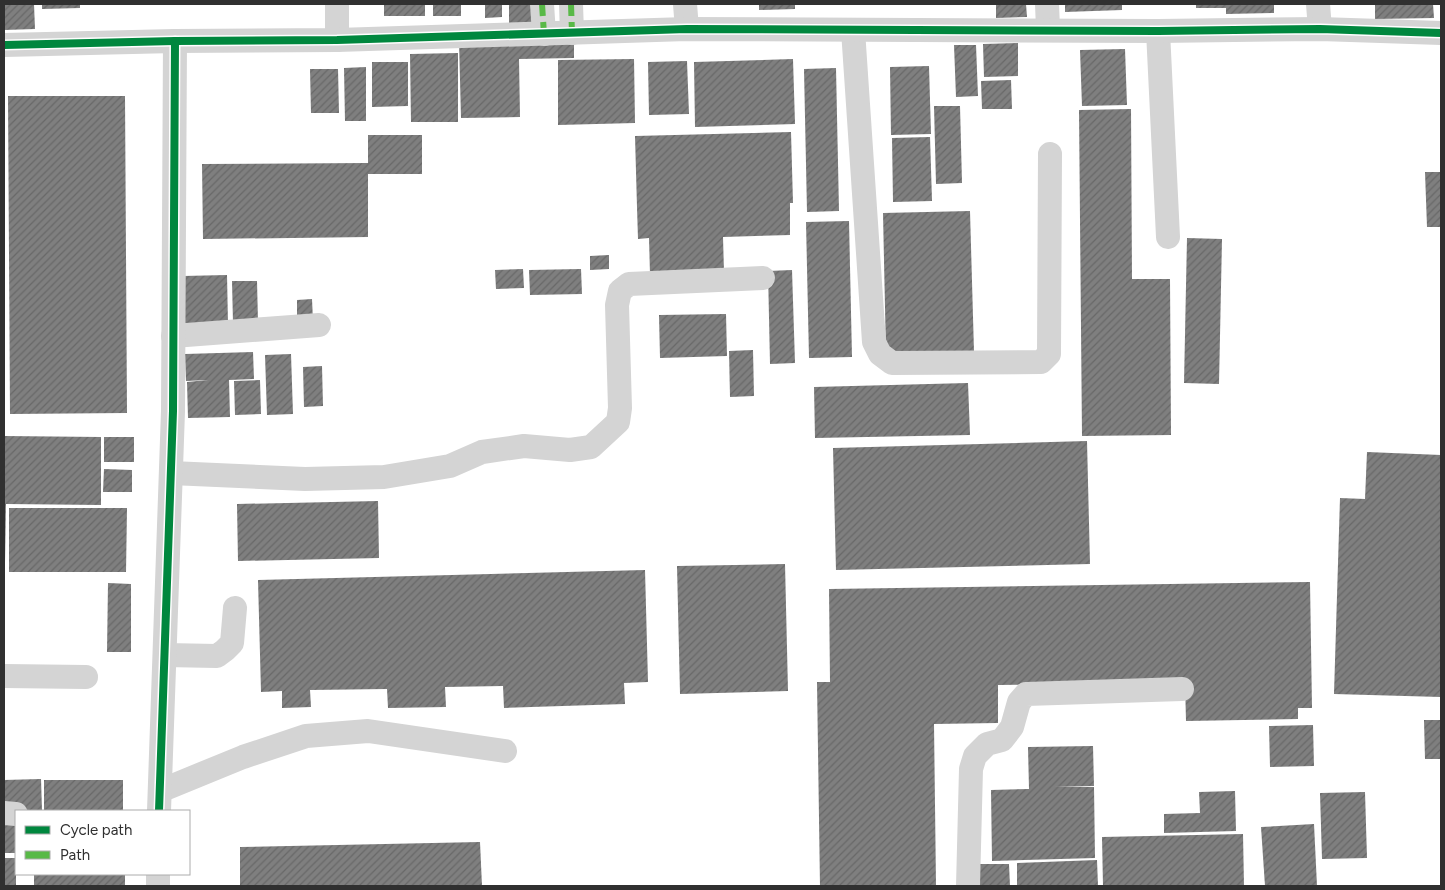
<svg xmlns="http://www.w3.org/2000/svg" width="1445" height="890" font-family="Figtree,sans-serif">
	<defs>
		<pattern id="building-hatch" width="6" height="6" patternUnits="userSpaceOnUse" patternTransform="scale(1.25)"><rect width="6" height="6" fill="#7f7f7f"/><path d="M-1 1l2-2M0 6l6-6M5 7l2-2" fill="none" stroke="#686868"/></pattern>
	</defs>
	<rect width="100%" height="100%" fill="#fff"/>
	<!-- building -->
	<g fill="url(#building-hatch)">
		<polygon points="4,4 34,4 35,29 4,30"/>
		<polygon points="42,4 80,4 80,8 42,9"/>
		<rect x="384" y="4" width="41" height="12"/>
		<rect x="433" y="4" width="28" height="12"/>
		<polygon points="485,4 502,4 502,17 485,18"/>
		<rect x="509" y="4" width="23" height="19"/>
		<polygon points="759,4 795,4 795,9 759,10"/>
		<polygon points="996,4 1026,4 1027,17 996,18"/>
		<polygon points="1065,4 1122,4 1122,10 1065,12"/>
		<polygon points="1196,4 1274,4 1274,13 1226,14 1226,8 1196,8"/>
		<polygon points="1375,4 1433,4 1434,18 1375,19"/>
		<polygon points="574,39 574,58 519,59 520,117 461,118 459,41"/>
		<polygon points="1018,43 1018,76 984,77 983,44"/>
		<polygon points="954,45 976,45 978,96 956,97"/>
		<polygon points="1125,49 1127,105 1082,106 1080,50"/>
		<polygon points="458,53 458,122 411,122 410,54"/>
		<polygon points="634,59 635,123 558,125 558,60"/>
		<polygon points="793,59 795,124 695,127 694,62"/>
		<polygon points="687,61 689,114 649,115 648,62"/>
		<polygon points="372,62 408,62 408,106 372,107"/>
		<polygon points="929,66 931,134 891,135 890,67"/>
		<polygon points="366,67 366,121 345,121 344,68"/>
		<polygon points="836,68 839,211 807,212 804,69"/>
		<polygon points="310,69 338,69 339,113 311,113"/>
		<polygon points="1011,80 1012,109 982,109 981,81"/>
		<polygon points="8,96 125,96 127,413 10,414"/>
		<polygon points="934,106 960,106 962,183 936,184"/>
		<polygon points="1131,109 1132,279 1170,279 1171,435 1082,436 1079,110"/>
		<polygon points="791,132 793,203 790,203 790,235 723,237 724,272 650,274 649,238 638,239 637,207 664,206 637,207 635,136"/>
		<polygon points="368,135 422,135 422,174 368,174 368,237 203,239 202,164 368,163"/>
		<polygon points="930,137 932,201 893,202 892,138"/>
		<polygon points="1425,172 1441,172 1441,227 1427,227"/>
		<polygon points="970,211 974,352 886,354 883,213"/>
		<polygon points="849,221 852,357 809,358 806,222"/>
		<polygon points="1187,238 1222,239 1219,384 1184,383"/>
		<polygon points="609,255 609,269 590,270 590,256"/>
		<polygon points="523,269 524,288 496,289 495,270"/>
		<polygon points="581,269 582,294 530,295 529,270"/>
		<polygon points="792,270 795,363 770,364 768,271"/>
		<polygon points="227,275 228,324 184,325 183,276"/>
		<polygon points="232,281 257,281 258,322 233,323"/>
		<polygon points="312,299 313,321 297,322 297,300"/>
		<polygon points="726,314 727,356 660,358 659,315"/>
		<polygon points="753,350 754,396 730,397 729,351"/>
		<polygon points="253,352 254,379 229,380 230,417 188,418 187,382 208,380 186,381 185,354"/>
		<polygon points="291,354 293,414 267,415 265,355"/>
		<polygon points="322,366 323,406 304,407 303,367"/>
		<polygon points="260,380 261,414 235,415 234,381"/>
		<polygon points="968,383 970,435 815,438 814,387"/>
		<polygon points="4,436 101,437 101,505 6,504 5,563 4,563"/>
		<rect x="104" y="437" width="30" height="25"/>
		<polygon points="1087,441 1090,564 836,570 833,448"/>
		<polygon points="1367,452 1441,455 1441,697 1334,694 1340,498 1365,499"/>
		<polygon points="104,469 132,470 132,492 103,492"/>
		<polygon points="378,501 379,558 238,561 237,504"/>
		<polygon points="9,508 127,508 126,572 9,572"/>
		<polygon points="785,564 788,691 680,694 677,566"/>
		<polygon points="645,570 648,682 624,683 625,704 504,708 503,686 445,687 446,707 388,708 387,689 310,690 311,707 282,708 282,691 261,692 258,580"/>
		<polygon points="1310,582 1312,708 1298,708 1298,719 1186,721 1185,682 998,685 998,723 934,724 936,886 820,886 817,682 830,682 829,589"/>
		<polygon points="108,583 131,584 131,652 107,652"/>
		<polygon points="1424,720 1441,720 1441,759 1425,759"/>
		<polygon points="1313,725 1314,766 1270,767 1269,726"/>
		<polygon points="1093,746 1094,786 1055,787 1094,787 1095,858 992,861 991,790 1029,789 1028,747"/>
		<polygon points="41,779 42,811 4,812 4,780"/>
		<polygon points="44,780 123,780 123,811 44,810"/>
		<polygon points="1235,791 1236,831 1164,833 1164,814 1200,813 1199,792"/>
		<polygon points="1365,792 1367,858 1322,859 1320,793"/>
		<rect x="4" y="823" width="12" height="30"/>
		<polygon points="1314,824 1317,886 1265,886 1261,827"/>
		<polygon points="1243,834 1244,886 1103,886 1102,837"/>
		<polygon points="480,842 482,886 240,886 240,847"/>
		<rect x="4" y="858" width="12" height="28"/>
		<polygon points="1097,860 1098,886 1017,886 1017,863"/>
		<polygon points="976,864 1009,864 1010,886 976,886"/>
		<rect x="34" y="874" width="91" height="12"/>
	</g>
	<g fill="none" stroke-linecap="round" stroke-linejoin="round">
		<!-- minor -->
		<g stroke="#d4d4d4" stroke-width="24">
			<polyline points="542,4 544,34"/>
			<polyline points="571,4 572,33"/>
			<polyline points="685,4 687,29"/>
			<polyline points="1047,4 1048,29"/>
			<polyline points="1318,4 1320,29"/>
			<polyline points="853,30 874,342 880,354 892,363 1041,362 1049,354 1050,154"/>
			<polyline points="1158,31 1168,237"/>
			<polyline points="337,40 337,4"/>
			<polyline points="4,45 175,41 337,40 687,29 1158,31 1320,29 1441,33"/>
			<polyline points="173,336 319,325"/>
			<polyline points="171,473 305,479 384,477 450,466 482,452 524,446 570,450 591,447 618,422 620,408 617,305 620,291 629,284 763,278"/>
			<polyline points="165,655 217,656 225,650 232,643 235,608"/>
			<polyline points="4,676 86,677"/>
			<polyline points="160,791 243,757 306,736 368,731 505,751"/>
			<polyline points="159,811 173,411 175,41"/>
			<polyline points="4,813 16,814"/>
			<polyline points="158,886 158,874"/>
			<polyline points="968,886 971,769 975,756 987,744 1002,740 1012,727 1019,702 1026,694 1182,689"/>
		</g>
		<!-- quiet -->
		<g stroke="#58b947" stroke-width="6" stroke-dasharray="12 6" stroke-linecap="butt">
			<polyline points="542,4 544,34"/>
			<polyline points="571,4 572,33"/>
		</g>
		<defs>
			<g id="cycleway">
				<polyline points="4,45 175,41 337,40 687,29 1158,31 1320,29 1441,33"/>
				<polyline points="159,811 173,411 175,41"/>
			</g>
		</defs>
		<!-- cycleway casing -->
		<use href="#cycleway" stroke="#fff" stroke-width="11"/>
		<!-- cycleway -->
		<use href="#cycleway" stroke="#00873e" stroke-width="8"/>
	</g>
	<!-- border -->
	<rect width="1445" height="890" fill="none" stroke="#303030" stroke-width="10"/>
	<!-- legend -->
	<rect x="15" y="810" width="175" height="65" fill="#ffffff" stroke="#acacac"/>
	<rect x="25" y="826" width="25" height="8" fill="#00873e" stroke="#acacac"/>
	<text x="60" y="835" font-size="15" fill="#303030">Cycle path</text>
	<rect x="25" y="851" width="25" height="8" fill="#58b947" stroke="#acacac"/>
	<text x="60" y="860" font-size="15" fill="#303030">Path</text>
</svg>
